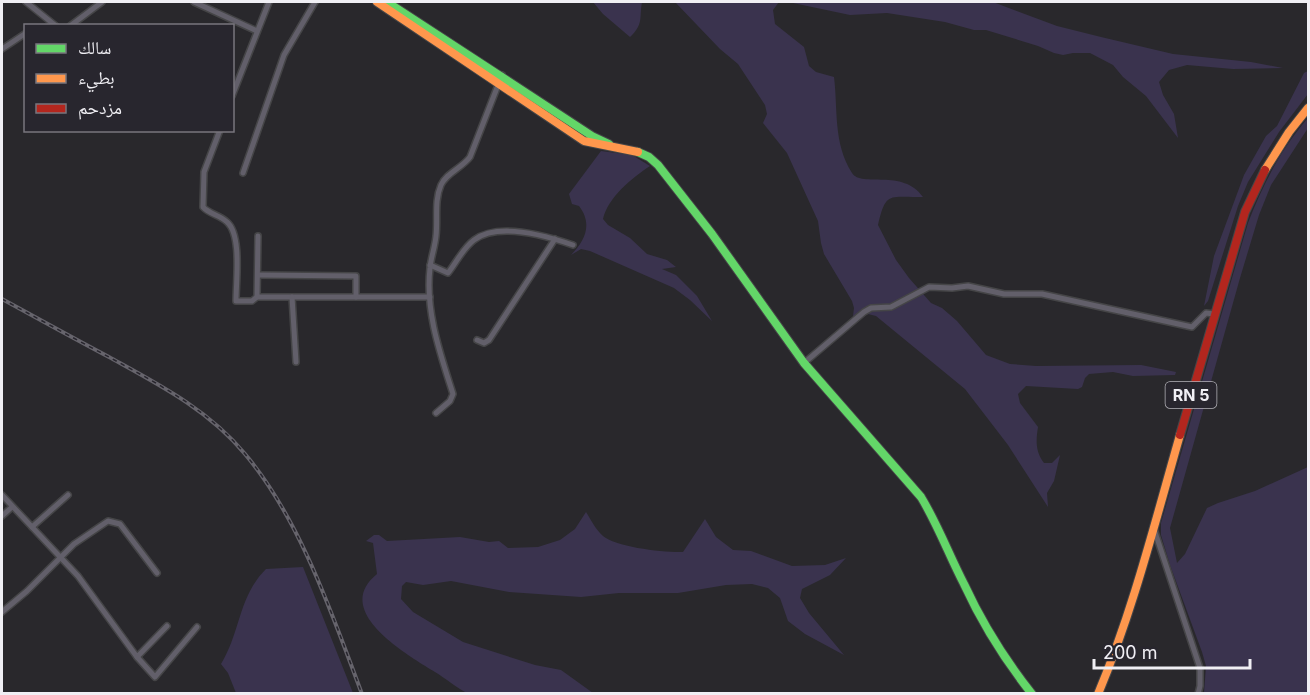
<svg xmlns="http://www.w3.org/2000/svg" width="1310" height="695" font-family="Inter,'Noto Naskh Arabic',sans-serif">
	<rect width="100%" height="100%" fill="#29282c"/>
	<!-- green -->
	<g fill="#3a334e">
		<path d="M593 2H642C639 18 644 24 630 37L603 14Z"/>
		<path d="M675 2H993L1057 26 1101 37 1173 54 1251 62 1283 68 1233 69 1187 65 1169 70 1159 82 1163 95 1174 114 1178 138 1146 96 1123 77 1113 65 1090 53H1073L1063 55 1054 53 1038 46 986 30H974L945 22 887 13 850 15 793 3 779 2 773 10 775 24 804 47 809 66 816 72 834 77C838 109 833 143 852 173 861 188 903 168 923 197 890 198 886 190 878 225L896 260 909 278 931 303 942 308 957 321 986 355 1010 364 1036 366 1141 365 1176 372 1175 375 1133 376 1113 372 1089 374 1085 378 1082 387 1078 389 1026 386 1018 394 1020 403 1038 427C1036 440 1035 451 1044 463H1052L1060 455 1054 481 1047 493 1048 507 1008 445 965 389 876 316 868 314 853 316 854 308 852 301 824 254 821 243 818 221 787 153 763 123 767 114 765 105 738 64 720 49Z"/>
		<polygon points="1308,71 1308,94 1279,132 1248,182 1238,206 1208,301 1204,306 1214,256 1244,175 1266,136 1277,126 1304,73"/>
		<path d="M1308 118V128L1271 185 1259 215 1240 278 1170 528 1177 563 1185 554 1207 508 1218 503 1255 491 1308 467V693H1204L1206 666 1202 652 1170 565 1161 535V523L1248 223C1263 184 1281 149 1308 118Z"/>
		<path d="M601 151 632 155 650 166C632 178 608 197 603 219L608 225 630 238 647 254 667 260 676 267 662 269 676 275 697 296 712 321 690 300 674 288 590 251 581 249 571 255C585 241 593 224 579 206L572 204 569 194Z"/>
		<path d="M586 512C591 520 596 530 603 536 615 547 666 553 683 552L705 519 716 537 733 550 751 551 792 566 825 565 846 558 830 575 802 589 800 598 809 613 844 655 805 634 788 621 780 598 768 588 752 584 726 585 678 593H619L581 597 509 592 451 581 423 585 406 582 402 586 401 599 413 612 463 642 535 665 561 670 593 693C562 694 532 694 502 694 492 694 479 695 470 694 460 691 444 677 435 672 406 654 331 611 377 574L373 543 366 541 374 535H379L387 541 460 537 489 542 499 541 508 548 538 547 560 540 575 529Z"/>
		<path d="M303 567 353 693H236L228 673 221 664C241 631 238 597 266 569Z"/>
	</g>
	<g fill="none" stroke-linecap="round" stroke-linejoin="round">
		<defs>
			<g id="street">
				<polyline points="26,2 56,26"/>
				<polyline points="194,2 257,31"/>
				<polyline points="70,26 102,2"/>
				<polyline points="2,49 26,33"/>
				<polyline points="232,96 269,2"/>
				<path d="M220 130 204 172 203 207C209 214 220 215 227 222 242 235 236 281 236 301H252L257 297H430"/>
				<polyline points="243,173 284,55 315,2"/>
				<path d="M430 265 448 273C456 263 463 248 474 240 498 222 547 236 573 245"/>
				<polyline points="258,275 356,276 356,297"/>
				<polyline points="257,297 258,236"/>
				<polyline points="292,297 296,362"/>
				<polyline points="477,340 484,343 489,340 555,239"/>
				<polyline points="804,363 864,312 871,308 891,307 929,287 952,288 968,286 1004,294 1042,294 1192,327 1206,313 1214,314"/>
				<path d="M436 413 450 401 453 394C440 353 425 311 430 268 431 257 435 247 436 236 438 219 434 201 441 185 446 173 462 168 470 157L502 75"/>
				<polyline points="2,495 78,576 137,657 167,626"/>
				<polyline points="2,516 12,507"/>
				<polyline points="32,527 68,495"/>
				<polyline points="1154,529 1200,668 1200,686 1198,694"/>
				<polyline points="2,612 27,591 74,544 108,521 120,524 157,573"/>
				<polyline points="137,657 155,677 197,627"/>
			</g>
			<g id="fast">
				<polyline points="387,2 592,136 609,144"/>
				<path d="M638 152 649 157 658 165 712 234 804 363 921 497C938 525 949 555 964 584 982 623 1005 660 1032 694"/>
			</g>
			<g id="slow">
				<polyline points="377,2 584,141 638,152"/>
				<polyline points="1265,170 1289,132 1308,108"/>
				<path d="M1098 694C1133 611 1155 522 1180 435"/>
			</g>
			<polyline id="jam" points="1180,435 1245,212 1265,170"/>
		</defs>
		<!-- street casing -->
		<use href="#street" stroke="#454547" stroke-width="8"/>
		<!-- fast casing -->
		<use href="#fast" stroke="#454547" stroke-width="10"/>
		<!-- slow casing -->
		<use href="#slow" stroke="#454547" stroke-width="10"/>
		<!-- jam casing -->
		<use href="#jam" stroke="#454547" stroke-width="10"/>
		<!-- street -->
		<use href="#street" stroke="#625f6a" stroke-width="5"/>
		<!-- fast -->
		<use href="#fast" stroke="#63d668" stroke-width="8"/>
		<!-- slow -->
		<use href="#slow" stroke="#ff974d" stroke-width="8"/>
		<!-- jam -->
		<use href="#jam" stroke="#b3261e" stroke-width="8"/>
		<defs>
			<path id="rail" d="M2 299C37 318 73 338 109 357 158 384 209 410 245 454 300 519 332 614 362 694"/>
		</defs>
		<!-- rail casing -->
		<use href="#rail" stroke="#66646c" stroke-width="4"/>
		<!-- rail -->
		<use href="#rail" stroke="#28262e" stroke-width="1.5" stroke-dasharray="4.5" stroke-linecap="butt"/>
	</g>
	<g text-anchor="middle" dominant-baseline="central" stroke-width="6" stroke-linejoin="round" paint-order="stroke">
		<!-- shield labels -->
		<rect fill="#28262e" stroke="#b4b3b9" stroke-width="1.5" x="1165.5" y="382" width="51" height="26" rx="4.5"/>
		<g font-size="16" font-weight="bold" fill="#f0eff4">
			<text x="1191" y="395">RN 5</text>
		</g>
	</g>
	<!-- border -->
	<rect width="1310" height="695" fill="none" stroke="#f0eff4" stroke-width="6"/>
	<!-- legend -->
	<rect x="24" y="24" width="210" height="108" fill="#28262e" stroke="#78767d" stroke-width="1.5"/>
	<rect x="36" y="44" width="30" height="9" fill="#63d668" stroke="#78767d" stroke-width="1.5"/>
	<text x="78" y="54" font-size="18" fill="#f0eff4">سالك</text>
	<rect x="36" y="74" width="30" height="9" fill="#ff974d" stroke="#78767d" stroke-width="1.5"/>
	<text x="78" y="84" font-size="18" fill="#f0eff4">بطيء</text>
	<rect x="36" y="104" width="30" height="9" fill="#b3261e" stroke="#78767d" stroke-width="1.5"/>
	<text x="78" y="114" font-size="18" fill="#f0eff4">مزدحم</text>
	<!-- scale -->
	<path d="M1094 659v9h156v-9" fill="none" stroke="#f0eff4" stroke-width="3"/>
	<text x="1103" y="659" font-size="18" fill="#f0eff4" stroke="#28262e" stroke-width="4.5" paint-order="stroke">200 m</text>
</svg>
